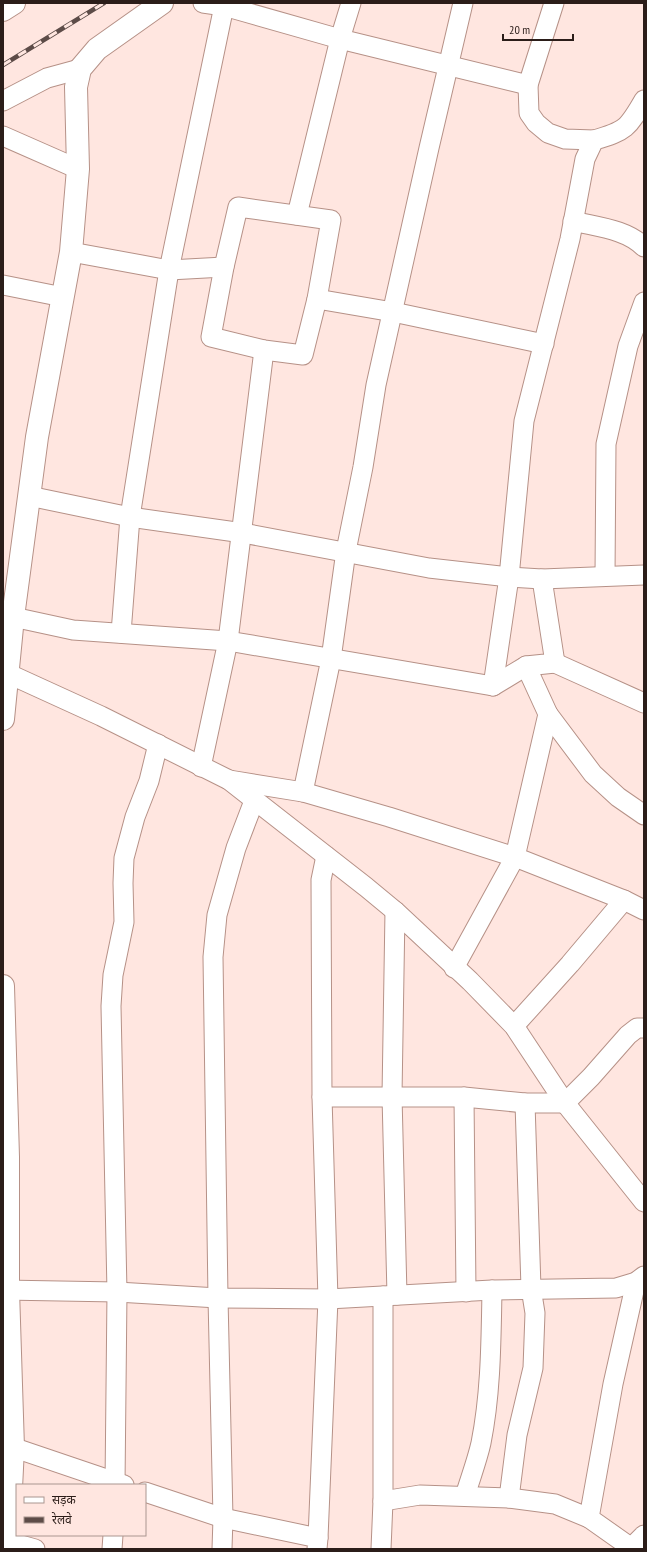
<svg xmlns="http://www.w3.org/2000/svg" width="647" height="1552" font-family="'PT Sans Narrow','Noto Sans Devanagari',sans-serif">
	<rect width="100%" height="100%" fill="#ffe6e0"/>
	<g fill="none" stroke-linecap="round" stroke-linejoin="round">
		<defs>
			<g id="minor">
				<polyline points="203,3 224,6 340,39 528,85"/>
				<polyline points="554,3 528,85 529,113 536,123 548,133 565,139 594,140"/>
				<polyline points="3,101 47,78 80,69"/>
				<polyline points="3,136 78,169"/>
				<polygon points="238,207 331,220 317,299 303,355 264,350 211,337 224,267"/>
				<polyline points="297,215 340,39 351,3"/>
				<path d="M573 221C597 227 626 229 644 247"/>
				<polyline points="71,252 169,270 224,267"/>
				<polyline points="3,285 63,297"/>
				<polyline points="317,299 393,312 544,344"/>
				<polyline points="29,496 130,517 243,533 429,568 509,577 542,579 644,575"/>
				<polyline points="605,576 606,444 628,346 644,302"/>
				<polyline points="13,617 73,630 228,641 493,686 526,666 555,663 542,579"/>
				<polyline points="121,633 130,517 169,270 224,6"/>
				<polyline points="555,663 644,703"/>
				<polyline points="9,674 101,716 229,780 366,887 395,911 470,981 514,1026 565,1103 644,1202"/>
				<path d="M493 686 509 577 524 421 570 239 585 159 594 140C626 131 628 128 644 100"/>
				<polyline points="548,714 593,774 618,797 644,815"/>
				<polyline points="201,767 228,641 264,350"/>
				<polyline points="229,780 303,792 389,817 515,857 624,900 644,910"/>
				<polyline points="303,792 331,659 346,551 363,467 376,385 429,148 463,3"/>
				<polyline points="395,911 392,1096 397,1295"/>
				<polyline points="454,968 515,857 548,714 526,666"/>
				<polyline points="514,1026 570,964 624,900"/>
				<polyline points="322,1097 464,1097 525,1103 565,1103 591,1077 628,1035 637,1028 644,1028"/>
				<polyline points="464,1097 466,1292"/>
				<polyline points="3,1290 117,1292 218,1298 328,1299 492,1290 616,1288 636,1282 644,1276"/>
				<polyline points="3,1444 124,1485"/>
				<polyline points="115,1485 117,1292 111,1006 113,975 124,922 123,883 124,858 135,817 149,781 158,744"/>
				<polyline points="145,1492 223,1518 318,1538 317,1549"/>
				<path d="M465 1496C470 1479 477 1461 481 1443 491 1393 491 1341 492 1290"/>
				<polyline points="509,1498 517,1435 533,1368 535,1313 531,1288 525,1103"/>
				<polyline points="383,1501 420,1495 509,1498 555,1504 589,1518"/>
				<polyline points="318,1538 328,1299 322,1097 321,880 326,856"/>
				<polyline points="3,1540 35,1549"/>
				<polyline points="631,1548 644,1535"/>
				<polyline points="112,1549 113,1535"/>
				<polyline points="222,1549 223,1518 218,1298 213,957 217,915 236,848 254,801"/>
				<polyline points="381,1549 383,1501 383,1296"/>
				<polyline points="633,1549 589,1518 613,1384 636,1282"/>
			</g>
			<g id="tertiary">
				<polyline points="3,10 14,3"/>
				<polyline points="3,719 13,617 37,437 71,252 78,169 76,87 80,69 97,49 162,3"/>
				<polyline points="3,986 8,1157 8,1290 13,1448 8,1549"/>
			</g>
		</defs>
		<!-- minor casing -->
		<use href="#minor" stroke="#b69187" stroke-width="21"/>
		<!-- tertiary casing -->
		<use href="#tertiary" stroke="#b69187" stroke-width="24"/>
		<!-- minor -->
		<use href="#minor" stroke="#fff" stroke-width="19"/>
		<!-- tertiary -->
		<use href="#tertiary" stroke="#fff" stroke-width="22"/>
		<defs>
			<polyline id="rail" points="3,65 104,3"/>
		</defs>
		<!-- rail casing -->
		<use href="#rail" stroke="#5d4c48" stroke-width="4.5"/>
		<!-- rail -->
		<use href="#rail" stroke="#ffe6e0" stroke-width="3" stroke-dasharray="9" stroke-linecap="butt"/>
	</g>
	<!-- border -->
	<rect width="647" height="1552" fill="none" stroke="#2b1d19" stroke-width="8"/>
	<!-- legend -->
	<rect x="16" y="1484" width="130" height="52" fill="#ffe6e0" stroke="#aa9690"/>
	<rect x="24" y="1497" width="20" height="6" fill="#ffffff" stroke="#aa9690"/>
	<text x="52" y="1504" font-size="12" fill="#2b1d19">सड़क</text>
	<rect x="24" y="1517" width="20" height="6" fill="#5d4c48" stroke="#aa9690"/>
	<text x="52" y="1524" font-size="12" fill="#2b1d19">रेलवे</text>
	<!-- scale -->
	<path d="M503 34v6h70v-6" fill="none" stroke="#2b1d19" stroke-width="2"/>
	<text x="509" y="34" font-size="12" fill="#2b1d19" stroke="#ffe6e0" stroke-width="3" paint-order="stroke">20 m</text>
</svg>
